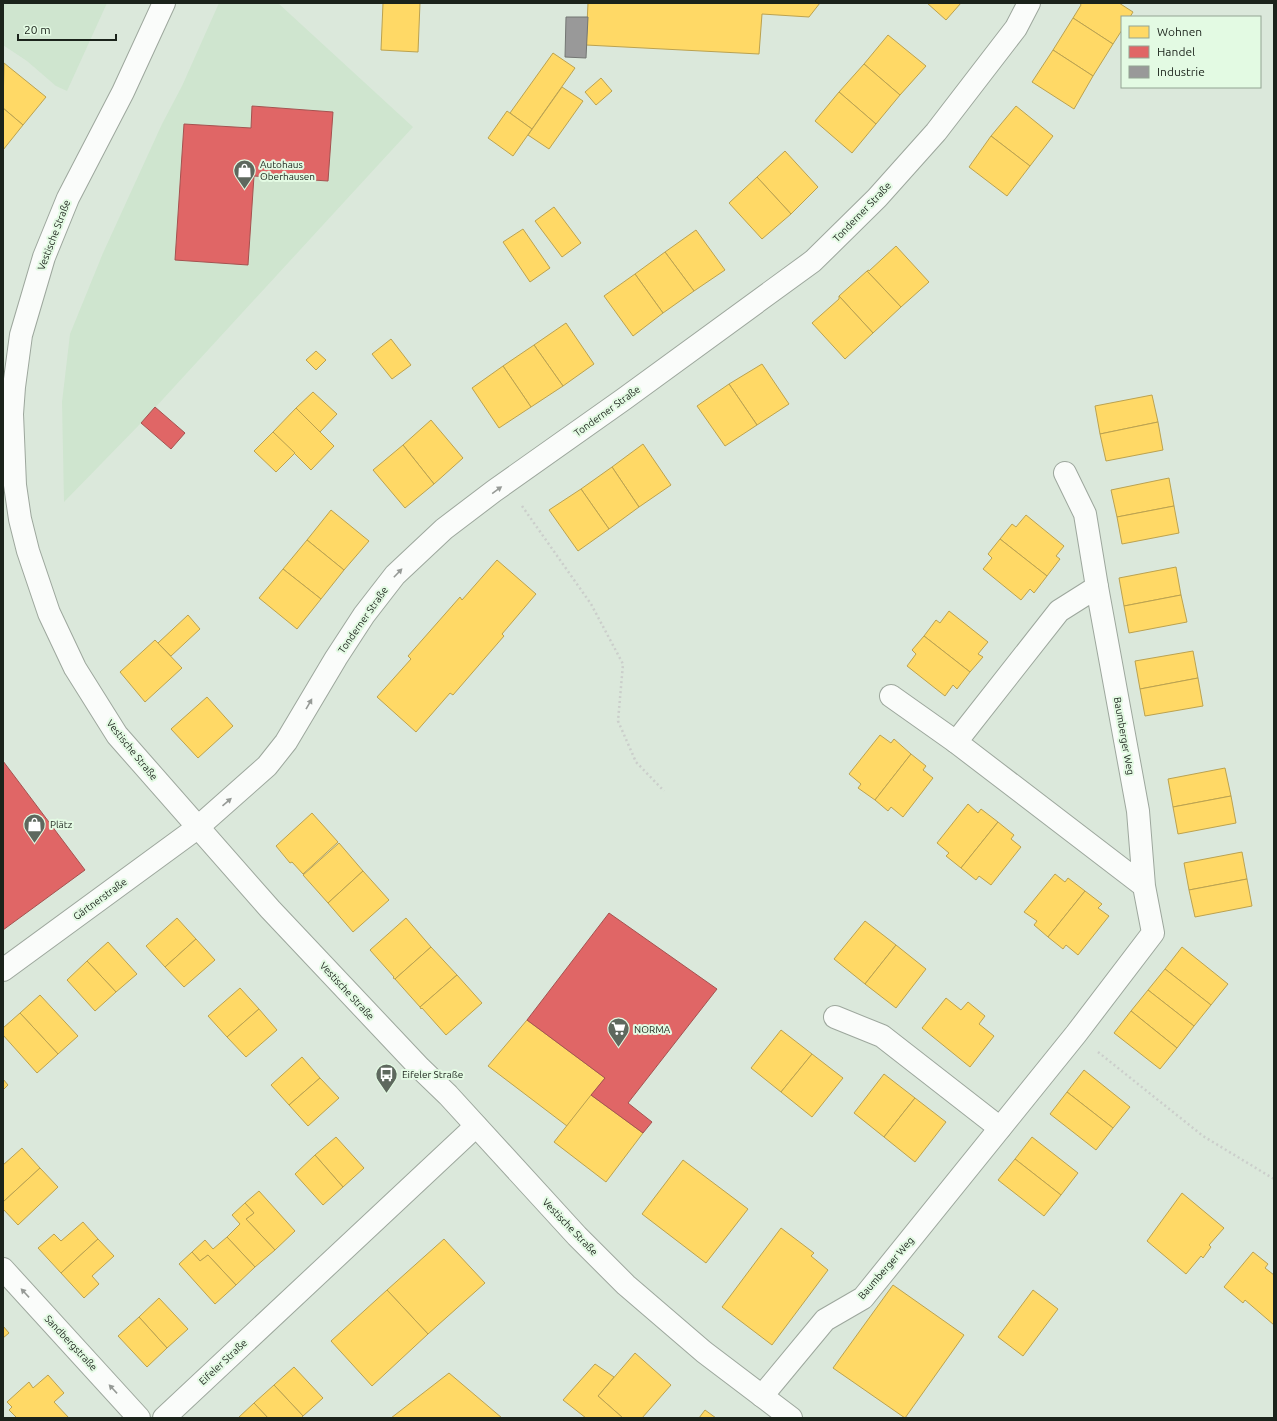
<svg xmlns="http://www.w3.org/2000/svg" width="1277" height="1421" font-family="Ubuntu,sans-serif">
	<rect width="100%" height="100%" fill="#dbe8db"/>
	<!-- built -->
	<g fill="#cfe5cf">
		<polygon points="3,3 107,3 67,91 56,86 27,61 3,45"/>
		<polygon points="219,3 278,3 413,127 141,423 64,502 62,402 70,334 103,253 162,124 182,86"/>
	</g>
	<!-- homes -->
	<g fill="#ffd966" stroke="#bba250">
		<polygon points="383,3 420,3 418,52 381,50"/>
		<polygon points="588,3 820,3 809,17 762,14 759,54 586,45"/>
		<polygon points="927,3 961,3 946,20"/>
		<polygon points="1080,3 1119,3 1133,12 1130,17 1122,17 1122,30 1113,44 1073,18 1081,5"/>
		<polygon points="1073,18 1113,44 1093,76 1053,50"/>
		<polygon points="888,35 926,66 900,95 864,64"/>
		<polygon points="1053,50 1093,76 1074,109 1032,82"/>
		<polygon points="553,53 575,68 532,129 510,113"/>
		<polygon points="4,63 46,97 23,125 3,108"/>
		<polygon points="864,64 900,95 876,124 839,92"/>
		<polygon points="601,78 612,91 596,105 585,92"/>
		<polygon points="562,87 583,101 549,149 528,135"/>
		<polygon points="839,92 876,124 852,153 815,121"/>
		<polygon points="1016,106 1053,136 1030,166 991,136"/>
		<polygon points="3,108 23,125 3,150"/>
		<polygon points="507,111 532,129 513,156 488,138"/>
		<polygon points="991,136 1030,166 1007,196 969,167"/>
		<polygon points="785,151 818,187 791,214 757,177"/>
		<polygon points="757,177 791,214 762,239 729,203"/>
		<polygon points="554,207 581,243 562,257 535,221"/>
		<polygon points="523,229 550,268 530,282 503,242"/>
		<polygon points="696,230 725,270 694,291 665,252"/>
		<polygon points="896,246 929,282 901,307 867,271 869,270 869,271"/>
		<polygon points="665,252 694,291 663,313 635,274"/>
		<polygon points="867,271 901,307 873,333 839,296"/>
		<polygon points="635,274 663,313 633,336 604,296"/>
		<polygon points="839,296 873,333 845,359 812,323 839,299"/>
		<polygon points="566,323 594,364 563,386 534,345"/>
		<polygon points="391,339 411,365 392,379 372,354"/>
		<polygon points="534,345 563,386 531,407 503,366"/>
		<polygon points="316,351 326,360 316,370 306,360"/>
		<polygon points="762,364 789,404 757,425 729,384"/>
		<polygon points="503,366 531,407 499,428 472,388"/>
		<polygon points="729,384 757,425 725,446 697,406"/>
		<polygon points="313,392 337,414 320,432 296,408"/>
		<polygon points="1152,395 1158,422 1100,434 1095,406"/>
		<polygon points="296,408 334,446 311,470 273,432"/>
		<polygon points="431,420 463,458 434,484 403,445"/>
		<polygon points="1158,422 1163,450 1106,461 1100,434"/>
		<polygon points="273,432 295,453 276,472 254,451"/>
		<polygon points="643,444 671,485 639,507 612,467"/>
		<polygon points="403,445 434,484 405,508 373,470"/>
		<polygon points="612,467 639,507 609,529 581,489"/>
		<polygon points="1169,478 1174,506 1117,517 1111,490"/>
		<polygon points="581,489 609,529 578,551 549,510"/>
		<polygon points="1174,506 1179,533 1122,544 1117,517"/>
		<polygon points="331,510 369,541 344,570 307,540"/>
		<polygon points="1026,515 1064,546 1056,556 1060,559 1047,576 1000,539 1012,524 1016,527"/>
		<polygon points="1000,539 1047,576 1034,593 1030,589 1021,600 983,569 992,558 988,554"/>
		<polygon points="307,540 344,570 321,599 283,569"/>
		<polygon points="497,560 536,594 502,634 504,636 453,695 450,693 416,732 377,697 411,659 408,656 460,597 462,600"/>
		<polygon points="1176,567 1181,595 1124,606 1119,578"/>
		<polygon points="283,569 321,599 297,629 259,598"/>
		<polygon points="1181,595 1187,622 1129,633 1124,606"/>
		<polygon points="949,611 988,642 978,654 983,657 970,672 924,636 936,620 940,623"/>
		<polygon points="188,615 200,629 171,656 158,643"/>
		<polygon points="924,636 970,672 957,689 953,685 945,696 907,666 916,654 912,650"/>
		<polygon points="155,640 182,668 145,702 120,672"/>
		<polygon points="1193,651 1198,678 1140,689 1135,661"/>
		<polygon points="1198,678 1203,706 1145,716 1140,689"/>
		<polygon points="207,697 233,726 198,758 171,729"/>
		<polygon points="880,735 891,743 894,739 911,754 875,800 858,788 861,784 849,774"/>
		<polygon points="911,754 926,766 923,770 933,778 903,817 891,807 888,811 875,800"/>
		<polygon points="1225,768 1231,796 1173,807 1168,779"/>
		<polygon points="1231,796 1236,823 1178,834 1173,807"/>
		<polygon points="968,804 978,813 981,809 998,822 961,868 946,856 949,853 937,843"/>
		<polygon points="312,813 338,842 303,874 292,862 290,863 276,846"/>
		<polygon points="998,822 1014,835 1011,839 1021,847 991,885 979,876 976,880 961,868"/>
		<polygon points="339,843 363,871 328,903 303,875"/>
		<polygon points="1242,852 1247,879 1189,890 1184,863"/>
		<polygon points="363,871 389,900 353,932 328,903"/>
		<polygon points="1055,874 1065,882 1068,878 1085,891 1048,937 1034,925 1037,921 1024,912"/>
		<polygon points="1247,879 1252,906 1195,917 1189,890"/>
		<polygon points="1085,891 1102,904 1098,908 1109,916 1078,955 1066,945 1063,949 1048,937"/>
		<polygon points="177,918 196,939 165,967 146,946"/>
		<polygon points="406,918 431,947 395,979 393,978 394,977 370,950"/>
		<polygon points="865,921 896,945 865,984 834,959"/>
		<polygon points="196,939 215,960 184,987 165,967"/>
		<polygon points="108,942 137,974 116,992 87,961"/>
		<polygon points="896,945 926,969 896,1008 865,984"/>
		<polygon points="431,947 457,975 420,1007 395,979"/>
		<polygon points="1182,947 1228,984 1211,1005 1165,969"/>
		<polygon points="87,961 116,992 95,1011 67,980"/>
		<polygon points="1165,969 1211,1005 1194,1026 1148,990"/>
		<polygon points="457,975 482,1003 446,1035 422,1008 421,1009 420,1007"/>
		<polygon points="240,988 259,1009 227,1037 208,1016"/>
		<polygon points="1148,990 1194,1026 1177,1048 1131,1011"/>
		<polygon points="40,995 78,1036 58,1054 20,1013"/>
		<polygon points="946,998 961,1010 968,1002 985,1016 979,1024 994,1036 970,1067 922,1028"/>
		<polygon points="259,1009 277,1030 246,1057 227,1037"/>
		<polygon points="1131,1011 1177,1048 1160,1069 1114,1033"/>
		<polygon points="20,1013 58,1054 37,1073 3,1035 3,1028"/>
		<polygon points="527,1020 605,1078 567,1126 488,1066"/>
		<polygon points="781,1030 812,1054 781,1092 751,1068"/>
		<polygon points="812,1054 843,1078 812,1117 781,1092"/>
		<polygon points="302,1057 320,1078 289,1105 271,1085"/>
		<polygon points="1084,1070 1130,1107 1113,1128 1067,1092"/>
		<polygon points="884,1074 915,1098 884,1137 854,1113"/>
		<polygon points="320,1078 339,1098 308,1126 289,1105"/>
		<polygon points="3,1079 8,1085 3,1090"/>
		<polygon points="1067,1092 1113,1128 1096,1150 1050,1114"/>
		<polygon points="591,1095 643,1133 606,1182 554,1142"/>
		<polygon points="915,1098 946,1122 915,1162 884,1137"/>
		<polygon points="336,1137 364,1168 343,1187 315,1155"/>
		<polygon points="1032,1137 1078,1173 1061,1195 1015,1159"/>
		<polygon points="22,1148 40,1168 3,1202 3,1165"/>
		<polygon points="315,1155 343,1187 323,1205 295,1174"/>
		<polygon points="1015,1159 1061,1195 1044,1216 998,1180"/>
		<polygon points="683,1160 748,1209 706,1263 642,1214"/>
		<polygon points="40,1168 58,1187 18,1225 3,1209 3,1202"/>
		<polygon points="259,1191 295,1231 275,1250 246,1219 254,1213 245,1203"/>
		<polygon points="1182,1193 1224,1228 1209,1245 1211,1247 1203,1258 1201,1256 1186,1274 1147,1241"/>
		<polygon points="245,1203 254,1213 246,1219 275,1250 255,1267 227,1237 240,1224 232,1215"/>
		<polygon points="83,1222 98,1239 61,1273 38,1248 54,1234 61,1241"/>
		<polygon points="781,1228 814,1253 811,1256 828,1270 772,1345 722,1307"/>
		<polygon points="227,1237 255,1267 236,1285 208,1255 200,1261 192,1252 205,1240 213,1249"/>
		<polygon points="98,1239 114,1256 92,1276 99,1284 84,1298 61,1273"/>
		<polygon points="444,1239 485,1283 428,1334 387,1290"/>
		<polygon points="192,1252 200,1261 208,1255 236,1285 215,1304 179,1264"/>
		<polygon points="1253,1252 1268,1264 1265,1268 1274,1275 1274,1325 1245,1300 1243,1303 1224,1287"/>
		<polygon points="893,1285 964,1335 905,1418 833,1368"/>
		<polygon points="387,1290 428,1334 372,1386 331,1341"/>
		<polygon points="1033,1290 1058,1309 1023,1356 998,1337"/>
		<polygon points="159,1298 188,1329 167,1348 139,1317"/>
		<polygon points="139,1317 167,1348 147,1367 118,1336"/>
		<polygon points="3,1326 9,1333 3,1338"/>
		<polygon points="635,1353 671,1385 642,1418 623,1418 598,1396"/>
		<polygon points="595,1364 614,1377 598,1396 623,1418 586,1418 563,1400"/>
		<polygon points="294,1367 323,1398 303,1416 274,1385"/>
		<polygon points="449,1373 502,1418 391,1418"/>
		<polygon points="48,1375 64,1393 54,1402 69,1418 17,1418 9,1410 12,1407 7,1402 29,1382 33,1388"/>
		<polygon points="274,1385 303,1416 301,1418 268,1418 254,1403"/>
		<polygon points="254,1403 268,1418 238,1418"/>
		<polygon points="705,1410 716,1418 699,1418"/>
	</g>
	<!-- shops -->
	<g fill="#e06666" stroke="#a55250">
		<polygon points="252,106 333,112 328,181 254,176 248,265 175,260 184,124 251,128"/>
		<polygon points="155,407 185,433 171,449 141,423"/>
		<polygon points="3,761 85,870 3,930"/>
		<polygon points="609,913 717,989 628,1103 652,1122 643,1133 591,1095 605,1078 527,1020"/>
	</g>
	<!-- industry -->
	<polygon fill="#999" stroke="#737673" points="566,17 588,17 586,58 565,57"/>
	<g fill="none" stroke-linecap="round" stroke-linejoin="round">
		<defs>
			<g id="minor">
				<polyline points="164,3 123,92 68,198 44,257 21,335 14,387 12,414 15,485 20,519 28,551 49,613 75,668 117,735 270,909 420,1068 448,1095 577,1236 626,1285 704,1352 791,1418"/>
				<polyline points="1065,473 1085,514 1097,587"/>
				<polyline points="891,696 956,742"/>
				<polyline points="3,970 197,828 267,766 286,742 336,658 364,615 395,575 444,529 494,491 624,399 813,261 877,198 936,132 1016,28 1029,3"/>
				<polyline points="835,1017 882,1036 1000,1128"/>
				<polyline points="3,1269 139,1418"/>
				<polyline points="762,1396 825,1320 863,1298 1076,1034 1153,933 1144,886 1138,811 1097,587 1059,611 956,742 1144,886"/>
				<polyline points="164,1418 476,1126"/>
			</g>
		</defs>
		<!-- minor casing -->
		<use href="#minor" stroke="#9da79d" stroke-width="24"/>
		<!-- path -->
		<g stroke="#cbcecb" stroke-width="2.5" stroke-dasharray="2 3" stroke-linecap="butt">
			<polyline points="522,506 591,604 623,664 618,721 636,762 664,791"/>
			<polyline points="1098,1052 1203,1136 1274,1179"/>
		</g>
		<!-- minor -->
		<use href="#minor" stroke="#fafcfa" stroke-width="22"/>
	</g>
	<!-- one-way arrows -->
	<defs><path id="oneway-solid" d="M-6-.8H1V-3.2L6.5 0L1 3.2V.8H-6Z"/></defs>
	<g fill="#969a96">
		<use href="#oneway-solid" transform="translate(497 490) rotate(-36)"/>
		<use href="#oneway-solid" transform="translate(398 573) rotate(-46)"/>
		<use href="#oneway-solid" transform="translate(309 704) rotate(-60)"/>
		<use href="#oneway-solid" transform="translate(227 802) rotate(-41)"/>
		<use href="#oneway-solid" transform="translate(25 1293) rotate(-133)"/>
		<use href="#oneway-solid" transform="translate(113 1389) rotate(-133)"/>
	</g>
	<!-- icons -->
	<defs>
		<symbol id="shop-pin" viewBox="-11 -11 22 30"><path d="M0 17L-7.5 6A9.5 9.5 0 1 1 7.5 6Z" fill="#5e685e" stroke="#e3fae3"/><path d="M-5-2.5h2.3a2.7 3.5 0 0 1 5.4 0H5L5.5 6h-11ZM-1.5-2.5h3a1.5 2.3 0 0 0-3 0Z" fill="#fff"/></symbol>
		<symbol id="supermarket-pin" viewBox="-11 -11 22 30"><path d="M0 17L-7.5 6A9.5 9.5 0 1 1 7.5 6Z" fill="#5e685e" stroke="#e3fae3"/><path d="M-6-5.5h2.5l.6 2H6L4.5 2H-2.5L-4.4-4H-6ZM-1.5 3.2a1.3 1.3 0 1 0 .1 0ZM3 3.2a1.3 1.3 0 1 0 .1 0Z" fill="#fff"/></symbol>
		<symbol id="bus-pin" viewBox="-11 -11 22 30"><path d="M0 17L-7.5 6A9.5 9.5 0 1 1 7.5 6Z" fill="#5e685e" stroke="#e3fae3"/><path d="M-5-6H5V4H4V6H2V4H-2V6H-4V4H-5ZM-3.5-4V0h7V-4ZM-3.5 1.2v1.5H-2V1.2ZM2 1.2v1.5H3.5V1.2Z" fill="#fff"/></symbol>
	</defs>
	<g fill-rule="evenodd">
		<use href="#shop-pin" x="232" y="158" width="25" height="34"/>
		<use href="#shop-pin" x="22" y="812" width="25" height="34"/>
		<use href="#supermarket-pin" x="606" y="1016" width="25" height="34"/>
		<use href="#bus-pin" x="374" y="1062" width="25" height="34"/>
	</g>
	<g text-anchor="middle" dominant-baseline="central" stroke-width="4" stroke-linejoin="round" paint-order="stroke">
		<!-- poi labels -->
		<g font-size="10" fill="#1b231b" stroke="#e3fae3" text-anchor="start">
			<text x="260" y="164">Autohaus<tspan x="260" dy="12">Oberhausen</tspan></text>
			<text x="50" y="824">Plätz</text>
			<text x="634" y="1029">NORMA</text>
			<text x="402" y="1074">Eifeler Straße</text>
		</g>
		<!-- street labels -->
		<g font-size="10" fill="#1b231b" stroke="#e3fae3">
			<text transform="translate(862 212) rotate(-46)">Tonderner Straße</text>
			<text transform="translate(54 235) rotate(-69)">Vestische Straße</text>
			<text transform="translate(607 411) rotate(-36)">Tonderner Straße</text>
			<text transform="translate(363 620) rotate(-55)">Tonderner Straße</text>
			<text transform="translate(1124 736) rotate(80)">Baumberger Weg</text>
			<text transform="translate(132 750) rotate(51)">Vestische Straße</text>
			<text transform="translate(100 899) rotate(-36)">Gärtnerstraße</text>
			<text transform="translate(347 991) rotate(47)">Vestische Straße</text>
			<text transform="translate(570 1227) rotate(46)">Vestische Straße</text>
			<text transform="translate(886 1268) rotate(-49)">Baumberger Weg</text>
			<text transform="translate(71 1343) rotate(47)">Sandbergstraße</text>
			<text transform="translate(223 1362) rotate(-43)">Eifeler Straße</text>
		</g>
	</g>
	<!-- border -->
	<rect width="1277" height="1421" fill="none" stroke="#1b231b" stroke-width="8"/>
	<!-- legend -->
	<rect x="1121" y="16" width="140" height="72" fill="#e3fae3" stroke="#93a493"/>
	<rect x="1129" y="26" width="20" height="12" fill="#ffd966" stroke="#93a493"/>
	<text x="1157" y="36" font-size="12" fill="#1b231b">Wohnen</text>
	<rect x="1129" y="46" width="20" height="12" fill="#e06666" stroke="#93a493"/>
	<text x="1157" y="56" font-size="12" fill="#1b231b">Handel</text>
	<rect x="1129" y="66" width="20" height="12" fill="#999999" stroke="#93a493"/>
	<text x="1157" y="76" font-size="12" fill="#1b231b">Industrie</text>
	<!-- scale -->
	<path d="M18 34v6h98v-6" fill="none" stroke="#1b231b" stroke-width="2"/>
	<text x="24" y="34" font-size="12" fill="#1b231b" stroke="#e3fae3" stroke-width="3" paint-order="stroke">20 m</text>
</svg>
